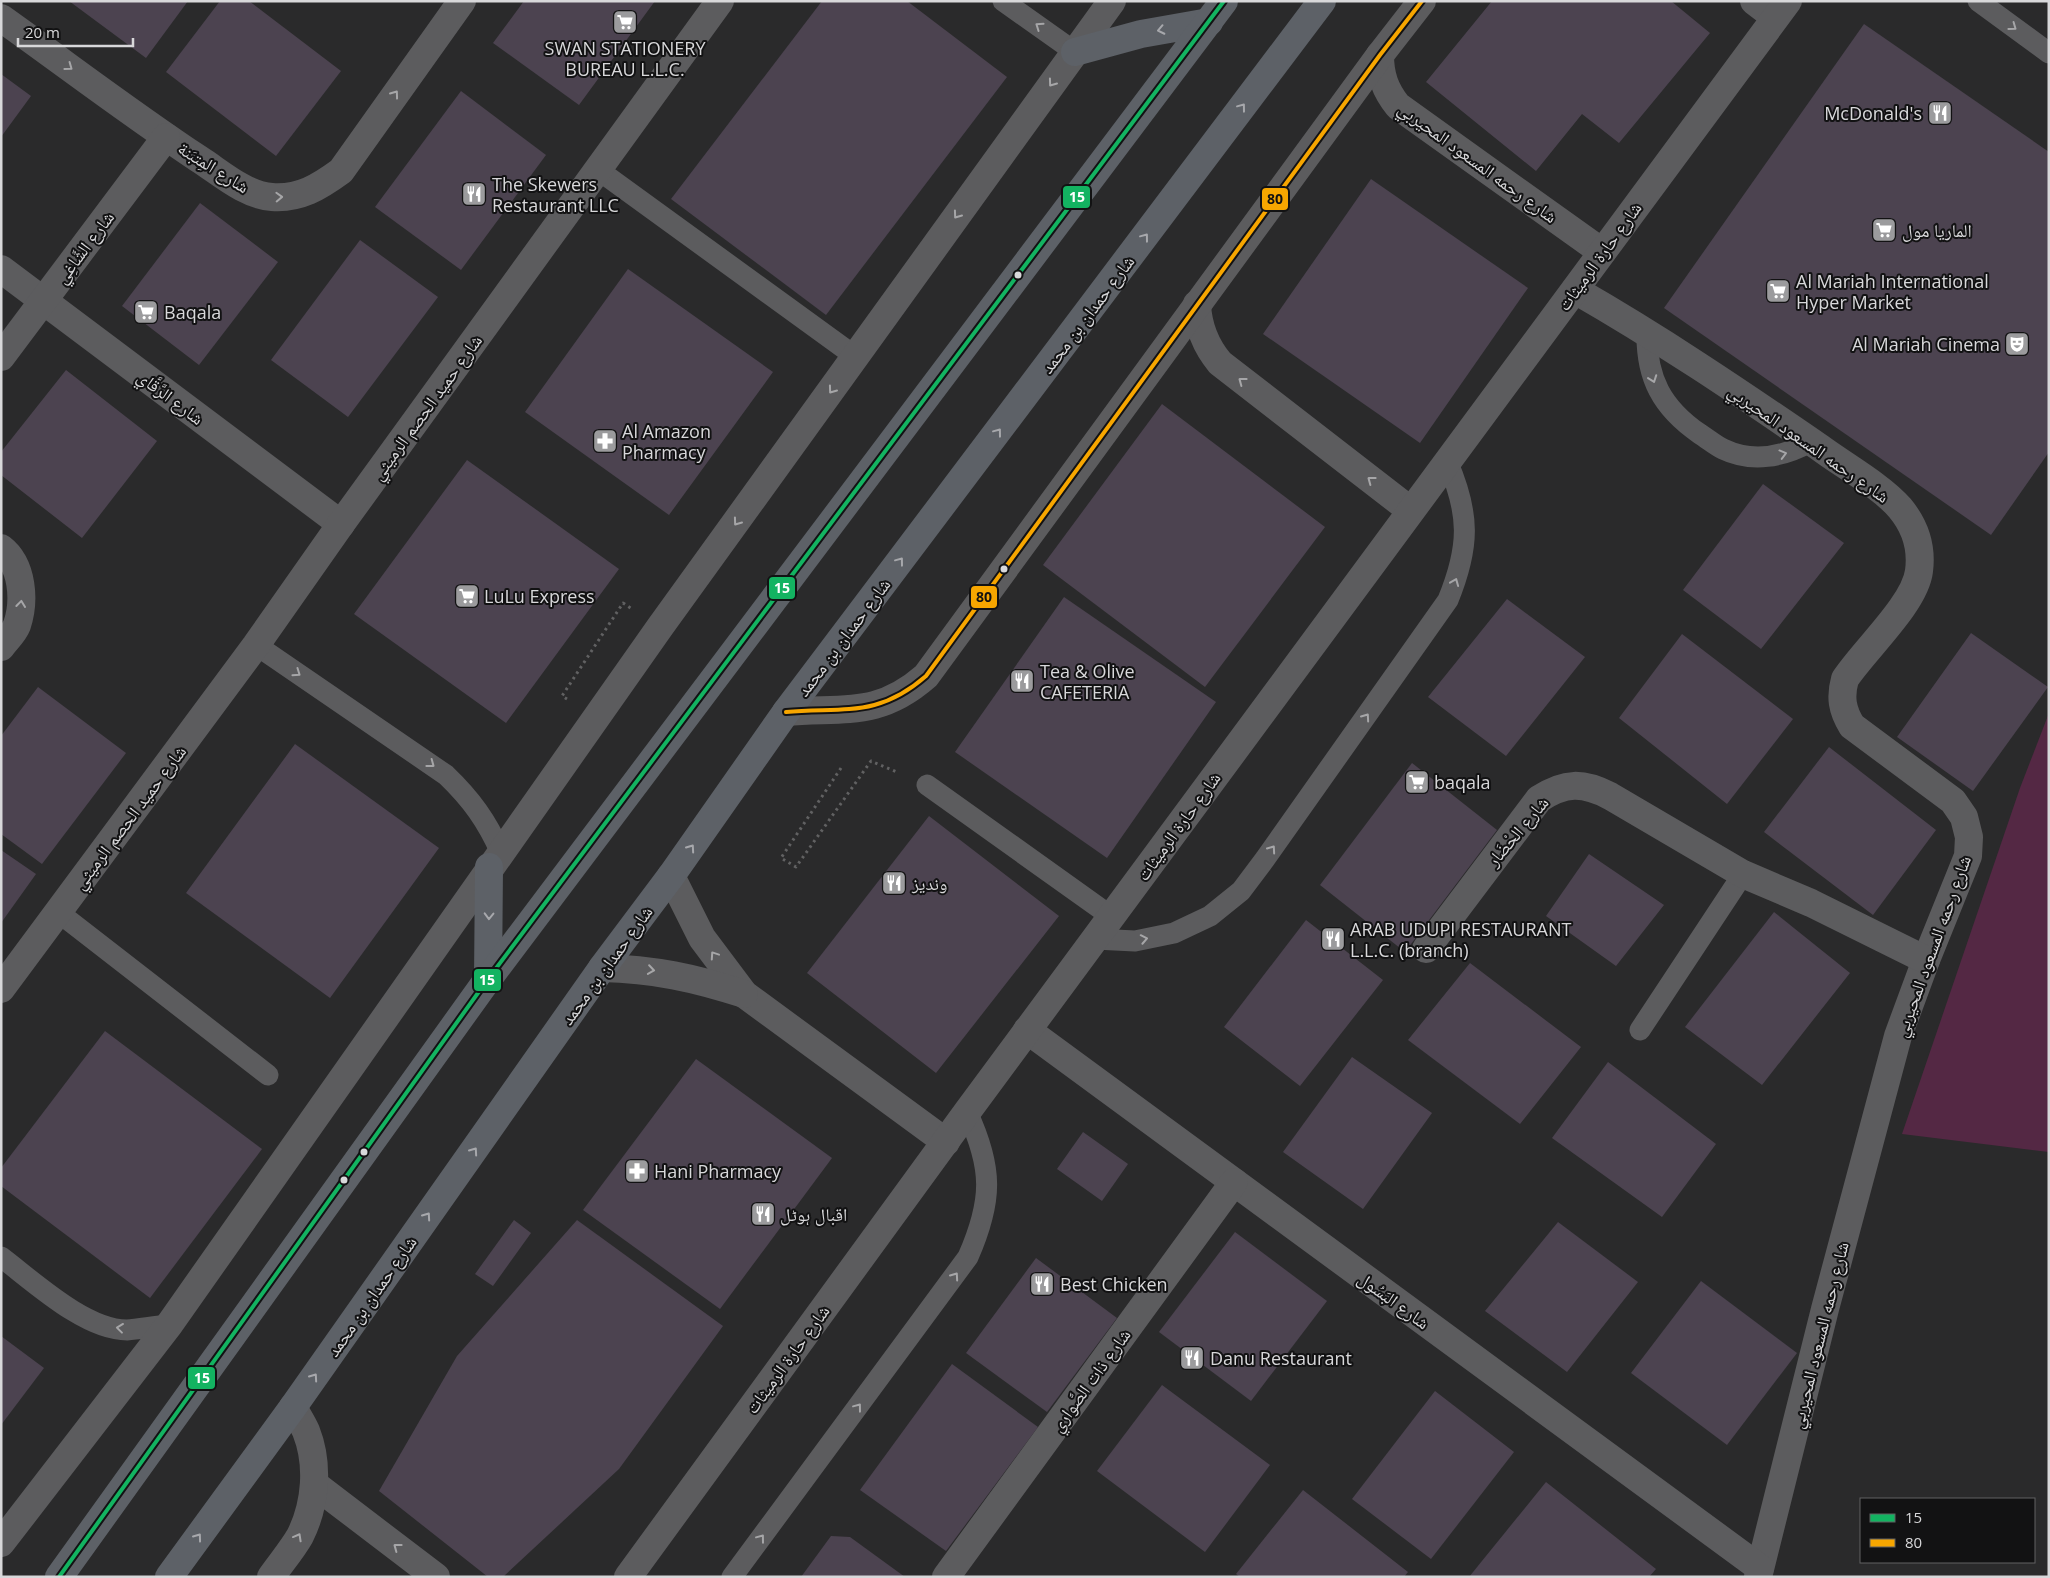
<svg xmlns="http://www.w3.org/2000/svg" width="2050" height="1578" font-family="'Open Sans','Noto Naskh Arabic',sans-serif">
	<rect width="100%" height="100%" fill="#2a2a2b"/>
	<!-- green -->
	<polygon fill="#542844" points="2049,713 2049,1152 1902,1134 2020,788"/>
	<!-- building -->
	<g fill="#4c4350">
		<polygon points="69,1 188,1 146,58"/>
		<polygon points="220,1 249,1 341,71 276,156 166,72"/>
		<polygon points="524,1 655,1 579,105 493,43"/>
		<polygon points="822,1 907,1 1007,77 826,315 671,199"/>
		<polygon points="1492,1 1671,1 1710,33 1619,143 1582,114 1536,171 1426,82"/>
		<polygon points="1864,24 2049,152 2049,452 1991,535 1664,308"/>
		<polygon points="1,74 31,96 1,137"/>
		<polygon points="461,91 546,155 461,270 375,207"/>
		<polygon points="1371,179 1528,288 1420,443 1263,334"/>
		<polygon points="200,203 278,262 199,365 122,306"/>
		<polygon points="360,240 438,297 348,417 271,360"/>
		<polygon points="628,269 773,372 669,515 525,412"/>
		<polygon points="66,370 157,441 82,538 1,475 1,452"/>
		<polygon points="1162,404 1325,527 1205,687 1043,565"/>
		<polygon points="467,460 619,569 506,723 354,614"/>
		<polygon points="1763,484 1844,543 1761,649 1683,590"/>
		<polygon points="1064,597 1216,702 1107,858 955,752"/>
		<polygon points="1507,599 1585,657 1506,756 1428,697"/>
		<polygon points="1971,633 2048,687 1973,791 1897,737"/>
		<polygon points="1682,634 1793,719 1727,804 1619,718"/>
		<polygon points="38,687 126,753 42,864 1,834 1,736"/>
		<polygon points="295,744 439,848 330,998 186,893"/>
		<polygon points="1829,747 1936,830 1873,915 1764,832"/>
		<polygon points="1412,763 1497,830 1405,952 1320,885"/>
		<polygon points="929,816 1059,916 936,1073 807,973"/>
		<polygon points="1,850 36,874 1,923"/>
		<polygon points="1589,854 1664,905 1616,966 1546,916"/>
		<polygon points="1774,912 1850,973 1762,1085 1685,1027"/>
		<polygon points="1306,920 1383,980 1300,1086 1224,1027"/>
		<polygon points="1470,963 1581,1047 1520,1124 1408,1040"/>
		<polygon points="105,1031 262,1149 150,1298 1,1186 1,1168"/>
		<polygon points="1352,1057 1432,1113 1363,1209 1283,1152"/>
		<polygon points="696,1059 832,1158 720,1309 583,1210"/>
		<polygon points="1608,1062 1716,1144 1662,1217 1552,1138"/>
		<polygon points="1083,1132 1128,1164 1102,1201 1057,1169"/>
		<polygon points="514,1220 531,1233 493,1286 475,1274"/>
		<polygon points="577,1220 723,1326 619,1469 503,1577 488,1577 379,1491 457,1356"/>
		<polygon points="1558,1222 1638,1282 1567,1372 1485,1311"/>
		<polygon points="1235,1232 1327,1301 1251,1401 1159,1332"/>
		<polygon points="1036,1258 1117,1318 1047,1412 966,1353"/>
		<polygon points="1701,1281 1797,1353 1727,1445 1631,1373"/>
		<polygon points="1,1336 44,1368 1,1425"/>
		<polygon points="952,1364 1038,1427 946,1551 860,1490"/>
		<polygon points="1162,1385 1270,1465 1205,1552 1097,1471"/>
		<polygon points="1435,1391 1514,1452 1431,1559 1352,1499"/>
		<polygon points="1546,1482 1656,1569 1649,1577 1469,1577"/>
		<polygon points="1303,1490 1408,1572 1404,1577 1240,1577 1236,1574"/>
		<polygon points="831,1536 850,1537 905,1577 801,1577"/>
	</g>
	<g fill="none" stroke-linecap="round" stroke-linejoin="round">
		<!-- path -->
		<g stroke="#616162" stroke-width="3" stroke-dasharray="2.5 4" stroke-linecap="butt">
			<polyline points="567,699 562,696 623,603 632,609"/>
			<polyline points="841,768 781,858 796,867 871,761 899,773"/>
		</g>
		<!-- lane -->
		<g stroke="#5c5c5e" stroke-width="21">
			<polyline points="1003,1 1075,52"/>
			<polyline points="1978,1 2049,53"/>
			<polyline points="597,169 856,357"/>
			<path d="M1647 332C1646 378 1662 408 1700 434 1708 439 1715 445 1723 449 1752 463 1783 457 1810 442"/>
			<path d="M256 645 446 775C471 799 487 821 501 853"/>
			<polyline points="927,785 1112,917"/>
			<polyline points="58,912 268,1075"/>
			<path d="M1095 939 1135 941 1174 933 1210 916 1241 891 1265 859 1448 600C1470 546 1470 514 1447 461"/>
			<polyline points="1640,1030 1743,874"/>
			<path d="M1 1257C33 1281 85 1330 127 1330 140 1329 155 1326 169 1325"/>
			<path d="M732 1577 968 1257C993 1200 993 1168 967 1112"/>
		</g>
		<!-- street -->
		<g stroke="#5c5c5e" stroke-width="28">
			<polyline points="1754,1 1775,17"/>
			<path d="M1 18C67 65 131 114 199 159 221 173 245 195 272 197 300 199 319 187 341 171L462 1"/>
			<path d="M1380 55C1380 75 1385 90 1398 106L1602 252"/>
			<polyline points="1,269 341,524"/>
			<path d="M1575 290C1659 338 1739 392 1819 447 1843 465 1881 486 1900 508 1915 526 1922 548 1919 571 1915 604 1864 650 1845 679 1840 697 1842 710 1852 726L1953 801 1964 817 1969 837 1968 856 1926 960 1898 1036 1825 1309 1758 1577"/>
			<path d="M1197 304C1198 327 1205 345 1220 363L1410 510"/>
			<polyline points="1,357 166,137"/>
			<path d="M1 548C23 565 25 601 17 625 14 633 6 640 1 647"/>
			<path d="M786 712C844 707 878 718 926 676L1380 55 1422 1"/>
			<polyline points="671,876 702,938 744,994 946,1142"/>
			<path d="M1426 949 1539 799C1565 782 1583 782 1610 796L1743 874 1811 903 1926 960"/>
			<path d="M602 968C653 969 695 978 744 994"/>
			<polyline points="1,989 256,645 341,524 720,1"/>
			<polyline points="1027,1030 1760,1568"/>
			<polyline points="314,1484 436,1577"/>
			<polyline points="1,1543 169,1325 660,627 1112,1"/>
			<path d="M271 1577C280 1564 292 1550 300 1536 316 1504 319 1464 306 1431 302 1422 297 1415 293 1407"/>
			<polyline points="628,1577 967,1112 1788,1"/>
			<polyline points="946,1577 1234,1182"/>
		</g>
		<!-- primary -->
		<g stroke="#5d6167" stroke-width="28">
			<polyline points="1075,52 1141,34 1209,22"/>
			<polyline points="488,979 489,867"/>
			<polyline points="59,1577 488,979 1224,1"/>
			<polyline points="169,1577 293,1407 602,968 671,876 786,712 1322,1"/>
		</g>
		<defs>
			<polyline id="bus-1" points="59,1577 488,979 1224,1"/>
			<path id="bus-2" d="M786 712C844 707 878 718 926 676L1380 55 1422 1"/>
		</defs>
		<!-- bus-1 casing -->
		<use href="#bus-1" stroke="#121213" stroke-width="8"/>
		<!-- bus-2 casing -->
		<use href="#bus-2" stroke="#121213" stroke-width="8"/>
		<!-- bus-1 -->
		<use href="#bus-1" stroke="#13b361" stroke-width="4"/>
		<!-- bus-2 -->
		<use href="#bus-2" stroke="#f7a600" stroke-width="4"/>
	</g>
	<!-- one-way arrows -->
	<defs><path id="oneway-chevron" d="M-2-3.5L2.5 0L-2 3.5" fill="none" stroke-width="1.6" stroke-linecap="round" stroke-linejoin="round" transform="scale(1.25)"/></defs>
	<g stroke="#a6a6a8">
		<use href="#oneway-chevron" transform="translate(1039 26) rotate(-145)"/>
		<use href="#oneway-chevron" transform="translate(2013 27) rotate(36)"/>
		<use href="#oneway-chevron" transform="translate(69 67) rotate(36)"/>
		<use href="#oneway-chevron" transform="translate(1052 83) rotate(126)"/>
		<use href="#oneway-chevron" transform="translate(395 94) rotate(-54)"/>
		<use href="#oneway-chevron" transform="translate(279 197) rotate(-2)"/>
		<use href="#oneway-chevron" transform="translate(957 215) rotate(126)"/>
		<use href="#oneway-chevron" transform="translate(1653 379) rotate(70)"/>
		<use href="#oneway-chevron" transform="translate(1242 381) rotate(-143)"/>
		<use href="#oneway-chevron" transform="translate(832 390) rotate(126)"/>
		<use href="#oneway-chevron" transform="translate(1783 454) rotate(-15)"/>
		<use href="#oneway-chevron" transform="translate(1371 480) rotate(-143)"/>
		<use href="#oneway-chevron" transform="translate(737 522) rotate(126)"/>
		<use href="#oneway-chevron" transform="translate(1455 582) rotate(-68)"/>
		<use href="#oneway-chevron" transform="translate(21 604) rotate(-83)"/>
		<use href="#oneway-chevron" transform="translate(297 673) rotate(35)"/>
		<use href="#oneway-chevron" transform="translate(1366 717) rotate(-55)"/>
		<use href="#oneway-chevron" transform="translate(431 764) rotate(37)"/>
		<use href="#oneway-chevron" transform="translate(1272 849) rotate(-55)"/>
		<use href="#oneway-chevron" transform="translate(1144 939) rotate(-11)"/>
		<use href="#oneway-chevron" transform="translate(714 955) rotate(-124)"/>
		<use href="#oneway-chevron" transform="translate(651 970) rotate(8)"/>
		<use href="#oneway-chevron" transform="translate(955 1276) rotate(-55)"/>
		<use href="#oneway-chevron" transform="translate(120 1328) rotate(-173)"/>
		<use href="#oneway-chevron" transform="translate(858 1407) rotate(-53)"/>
		<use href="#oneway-chevron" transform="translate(298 1537) rotate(-61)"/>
		<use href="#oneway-chevron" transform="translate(761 1538) rotate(-53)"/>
		<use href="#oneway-chevron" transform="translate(397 1547) rotate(-143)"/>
	</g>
	<g stroke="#a7a8ac">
		<use href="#oneway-chevron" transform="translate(1161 30) rotate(168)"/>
		<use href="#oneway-chevron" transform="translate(1242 107) rotate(-53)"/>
		<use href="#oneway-chevron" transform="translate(1145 237) rotate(-53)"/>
		<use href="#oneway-chevron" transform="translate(998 432) rotate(-53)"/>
		<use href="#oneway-chevron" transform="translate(900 561) rotate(-53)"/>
		<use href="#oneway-chevron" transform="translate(691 848) rotate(-55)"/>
		<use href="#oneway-chevron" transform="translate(489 916) rotate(91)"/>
		<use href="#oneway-chevron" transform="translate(474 1151) rotate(-55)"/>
		<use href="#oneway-chevron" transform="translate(427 1216) rotate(-55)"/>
		<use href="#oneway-chevron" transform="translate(314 1377) rotate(-55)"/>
		<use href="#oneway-chevron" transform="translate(198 1537) rotate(-54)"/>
	</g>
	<!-- icons -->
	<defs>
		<symbol id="supermarket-square" viewBox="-11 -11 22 22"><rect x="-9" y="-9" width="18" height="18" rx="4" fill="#9b9b9d" stroke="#121213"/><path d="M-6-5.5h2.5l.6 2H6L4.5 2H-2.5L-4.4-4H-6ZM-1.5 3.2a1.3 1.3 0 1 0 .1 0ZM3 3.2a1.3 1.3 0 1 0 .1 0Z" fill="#fff"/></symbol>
		<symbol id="restaurant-square" viewBox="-11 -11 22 22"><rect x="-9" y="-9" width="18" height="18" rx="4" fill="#9b9b9d" stroke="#121213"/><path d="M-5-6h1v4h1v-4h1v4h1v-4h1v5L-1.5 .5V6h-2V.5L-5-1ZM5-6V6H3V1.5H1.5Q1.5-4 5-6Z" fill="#fff"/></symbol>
		<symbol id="theatre-square" viewBox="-11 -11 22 22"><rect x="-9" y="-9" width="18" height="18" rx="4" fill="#9b9b9d" stroke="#121213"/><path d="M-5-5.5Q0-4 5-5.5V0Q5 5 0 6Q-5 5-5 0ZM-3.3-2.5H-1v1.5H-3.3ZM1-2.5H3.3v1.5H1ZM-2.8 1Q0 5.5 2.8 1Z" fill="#fff"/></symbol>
		<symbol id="pharmacy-square" viewBox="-11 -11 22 22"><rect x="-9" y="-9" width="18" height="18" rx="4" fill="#9b9b9d" stroke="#121213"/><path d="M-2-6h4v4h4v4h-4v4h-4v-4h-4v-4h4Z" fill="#fff"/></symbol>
	</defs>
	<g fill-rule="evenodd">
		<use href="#supermarket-square" x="611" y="8" width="28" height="28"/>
		<use href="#restaurant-square" x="1926" y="99" width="28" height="28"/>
		<use href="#restaurant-square" x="460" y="180" width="28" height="28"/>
		<use href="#supermarket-square" x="1870" y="216" width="28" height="28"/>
		<use href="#supermarket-square" x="1764" y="277" width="28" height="28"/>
		<use href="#supermarket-square" x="132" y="298" width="28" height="28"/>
		<use href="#theatre-square" x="2003" y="330" width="28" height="28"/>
		<use href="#pharmacy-square" x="591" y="427" width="28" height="28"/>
		<use href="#supermarket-square" x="453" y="582" width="28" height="28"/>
		<use href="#restaurant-square" x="1008" y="667" width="28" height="28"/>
		<use href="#supermarket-square" x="1403" y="768" width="28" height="28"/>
		<use href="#restaurant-square" x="880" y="869" width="28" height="28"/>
		<use href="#restaurant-square" x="1319" y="925" width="28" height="28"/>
		<use href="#pharmacy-square" x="623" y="1157" width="28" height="28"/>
		<use href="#restaurant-square" x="749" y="1200" width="28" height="28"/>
		<use href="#restaurant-square" x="1028" y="1270" width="28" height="28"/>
		<use href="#restaurant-square" x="1178" y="1344" width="28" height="28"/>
	</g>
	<!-- markers -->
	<g fill="#d8d8da" stroke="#121213" stroke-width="2">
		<circle cx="1018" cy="275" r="4.5"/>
		<circle cx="1004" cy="569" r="4.5"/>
		<circle cx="364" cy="1152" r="4.5"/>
		<circle cx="344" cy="1180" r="4.5"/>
	</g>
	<g text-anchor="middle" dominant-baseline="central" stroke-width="4" stroke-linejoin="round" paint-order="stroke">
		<!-- poi labels -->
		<g font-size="18" fill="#d8d8da" stroke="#121213" text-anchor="start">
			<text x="625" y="48" text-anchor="middle">SWAN STATIONERY<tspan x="625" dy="21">BUREAU L.L.C.</tspan></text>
			<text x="1922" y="113" text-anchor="end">McDonald's</text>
			<text x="492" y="184">The Skewers<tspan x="492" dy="21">Restaurant LLC</tspan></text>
			<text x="1902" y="230">الماريا مول</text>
			<text x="1796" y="281">Al Mariah International<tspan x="1796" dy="21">Hyper Market</tspan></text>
			<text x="164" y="312">Baqala</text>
			<text x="2000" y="344" text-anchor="end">Al Mariah Cinema</text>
			<text x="622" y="431">Al Amazon<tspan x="622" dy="21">Pharmacy</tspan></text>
			<text x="484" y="596">LuLu Express</text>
			<text x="1040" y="671">Tea &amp; Olive<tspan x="1040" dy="21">CAFETERIA</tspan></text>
			<text x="1434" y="782">baqala</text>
			<text x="912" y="883">ونديز</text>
			<text x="1350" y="929">ARAB UDUPI RESTAURANT<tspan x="1350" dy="21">L.L.C. (branch)</tspan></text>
			<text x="654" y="1171">Hani Pharmacy</text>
			<text x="780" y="1214">اقبال ہوٹل</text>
			<text x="1060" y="1284">Best Chicken</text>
			<text x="1210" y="1358">Danu Restaurant</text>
		</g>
		<!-- street labels -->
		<g font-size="18" fill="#d8d8da" stroke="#121213">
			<text transform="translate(1478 162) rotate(36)">شارع رحمه المسعود المحيربي</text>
			<text transform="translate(214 167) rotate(32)">شارع المِتبَنة</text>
			<text transform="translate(84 247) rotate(-53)">شارع الشَّاغِي</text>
			<text transform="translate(1599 256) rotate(-54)">شارع حارة الرميثات</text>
			<text transform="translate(1087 314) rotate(-53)">شارع حمدان بن محمد</text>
			<text transform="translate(171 397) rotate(37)">شارع الرَّقَّاي</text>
			<text transform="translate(426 407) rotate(-54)">شارع حميد الحصم الرميثي</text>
			<text transform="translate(1809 443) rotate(35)">شارع رحمه المسعود المحيربي</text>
			<text transform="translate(843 637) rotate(-53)">شارع حمدان بن محمد</text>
			<text transform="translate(129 817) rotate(-53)">شارع حميد الحصم الرميثي</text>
			<text transform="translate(1178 826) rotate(-54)">شارع حارة الرميثات</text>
			<text transform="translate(1517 831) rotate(-50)">شارع الحْضَار</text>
			<text transform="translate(1932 946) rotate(-70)">شارع رحمه المسعود المحيربي</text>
			<text transform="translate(606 965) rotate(-54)">شارع حمدان بن محمد</text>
			<text transform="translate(371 1296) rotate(-55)">شارع حمدان بن محمد</text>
			<text transform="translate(1394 1300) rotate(36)">شارع البَسُول</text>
			<text transform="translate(1819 1335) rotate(-76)">شارع رحمه المسعود المحيربي</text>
			<text transform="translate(787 1359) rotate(-54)">شارع حارة الرميثات</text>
			<text transform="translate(1090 1380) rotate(-54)">شارع ذات الصَّواري</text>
		</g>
	</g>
	<g stroke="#121213" stroke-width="2">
		<rect x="1062" y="185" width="29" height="24" rx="5" fill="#13b361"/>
		<rect x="1261" y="187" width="28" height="24" rx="5" fill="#f7a600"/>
		<rect x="768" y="576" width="28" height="24" rx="5" fill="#13b361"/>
		<rect x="970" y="585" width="28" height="24" rx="5" fill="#f7a600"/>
		<rect x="473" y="968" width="29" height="24" rx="5" fill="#13b361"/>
		<rect x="187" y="1366" width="29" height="24" rx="5" fill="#13b361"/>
	</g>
	<g font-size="14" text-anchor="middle" font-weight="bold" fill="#fff">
		<text x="1077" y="202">15</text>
		<text x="782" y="593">15</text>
		<text x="487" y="985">15</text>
		<text x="202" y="1383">15</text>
	</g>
	<g font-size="14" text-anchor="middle" font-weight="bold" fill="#111">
		<text x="1275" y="204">80</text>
		<text x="984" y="602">80</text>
	</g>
	<!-- border -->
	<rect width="2050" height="1578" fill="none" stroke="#d8d8da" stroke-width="5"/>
	<!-- legend -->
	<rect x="1860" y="1498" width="175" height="65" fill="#121213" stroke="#616163"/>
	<rect x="1870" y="1514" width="25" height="8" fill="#13b361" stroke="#616163"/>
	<text x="1905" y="1523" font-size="15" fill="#d8d8da">15</text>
	<rect x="1870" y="1539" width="25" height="8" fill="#f7a600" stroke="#616163"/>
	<text x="1905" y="1548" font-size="15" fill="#d8d8da">80</text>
	<!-- scale -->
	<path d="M18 38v8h115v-8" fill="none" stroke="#d8d8da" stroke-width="2.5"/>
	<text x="25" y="38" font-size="15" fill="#d8d8da" stroke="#121213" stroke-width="4" paint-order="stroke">20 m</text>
</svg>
